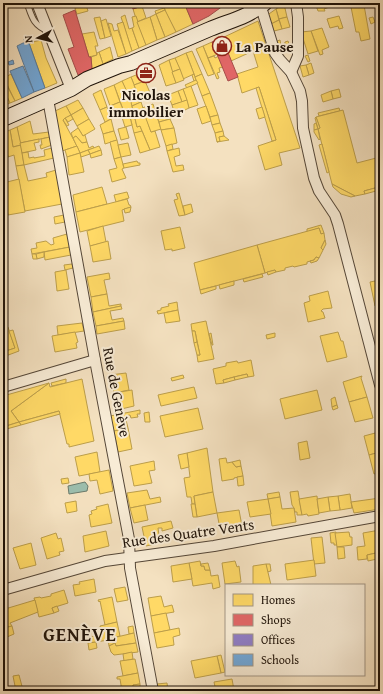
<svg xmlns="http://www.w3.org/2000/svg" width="383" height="694" font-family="'Gentium Book Plus',serif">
	<rect width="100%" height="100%" fill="#f4e1c0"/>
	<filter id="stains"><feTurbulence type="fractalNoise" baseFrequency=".005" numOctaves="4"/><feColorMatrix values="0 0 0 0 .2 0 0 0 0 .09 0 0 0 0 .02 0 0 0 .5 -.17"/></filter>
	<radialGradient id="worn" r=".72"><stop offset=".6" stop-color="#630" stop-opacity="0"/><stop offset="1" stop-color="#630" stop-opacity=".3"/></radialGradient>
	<!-- water -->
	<polygon fill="#9cbead" stroke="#6a7a6b" points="85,482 88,486 87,491 69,494 68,486"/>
	<!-- homes -->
	<g fill="#ffd966" stroke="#bc9e4a">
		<polygon points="163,3 181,3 182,6 185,5 193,24 176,32 166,13"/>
		<polygon points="315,3 340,3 324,9 325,11 318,11"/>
		<polygon points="284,4 287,17 279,19 276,9"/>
		<polygon points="86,5 88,11 77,14 75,8"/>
		<polygon points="364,5 370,39 361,41 359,32 356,32 351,7"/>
		<polygon points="142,6 146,18 137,22 133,9"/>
		<polygon points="164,8 165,10 156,14 155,11"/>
		<polygon points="276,9 279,20 269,25 266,16"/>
		<polygon points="165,10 176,32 165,37 156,14"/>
		<polygon points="156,14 165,37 157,40 150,17"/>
		<polygon points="125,15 129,29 132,28 139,48 132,51 121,17"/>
		<polygon points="136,16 146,45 139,48 132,28 134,27 132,17"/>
		<polygon points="339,16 343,28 339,29 338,26 330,28 327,19"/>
		<polygon points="100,17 105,38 100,39 94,18"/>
		<polygon points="150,17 157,40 146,45 137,22"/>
		<polygon points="287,17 290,27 282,29 279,19"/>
		<polygon points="373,17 375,22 371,24 369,18"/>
		<polygon points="106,19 111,36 105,38 101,21"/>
		<polygon points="279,20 282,29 270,32 269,25"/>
		<polygon points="258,21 300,148 279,153 282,165 265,170 258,146 276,140 259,87 242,93 237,74 258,67 253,51 231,61 222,38"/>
		<polygon points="123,22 132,51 126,54 117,24"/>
		<polygon points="108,23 112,24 114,31 118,30 126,54 118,57"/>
		<polygon points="322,28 329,47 322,50 323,54 320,55 311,31"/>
		<polygon points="311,31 318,51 308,54 301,32"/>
		<polygon points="94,32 98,46 95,46 97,55 89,57 82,34"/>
		<polygon points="41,40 46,58 57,83 45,88 29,43"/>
		<polygon points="280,40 281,45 285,43 287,51 282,52 277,41"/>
		<polygon points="288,41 291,50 287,51 285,43 285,42"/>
		<polygon points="212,42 218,54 208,58 203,46"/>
		<polygon points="203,46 214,74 208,76 196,49"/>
		<polygon points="110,47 113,59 103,64 99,52"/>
		<polygon points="192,51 202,74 195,77 186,53"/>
		<polygon points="99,52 103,64 92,69 91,57 97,55 97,53"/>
		<polygon points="186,53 194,74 183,79 175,58"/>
		<polygon points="308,55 310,61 308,62 305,56"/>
		<polygon points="214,56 215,58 219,56 223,67 219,68 220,72 217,73 219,78 217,79 208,58"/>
		<polygon points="175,58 180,69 172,72 169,60"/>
		<polygon points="169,60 176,83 166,86 159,65"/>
		<polygon points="311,63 314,73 309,75 306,65"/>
		<polygon points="306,65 309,75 303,77 300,66"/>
		<polygon points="180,69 184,80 176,83 172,72"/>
		<polygon points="141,73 145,81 134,85 131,77"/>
		<polygon points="11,74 22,98 15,101 4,78"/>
		<polygon points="194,74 196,80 194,81 192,75"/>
		<polygon points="202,74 210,93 202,96 195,77"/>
		<polygon points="131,77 141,102 132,106 122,81"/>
		<polygon points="3,78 15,101 10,103 3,89"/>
		<polygon points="196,80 198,83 187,88 185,85"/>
		<polygon points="122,81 130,98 137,127 140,126 142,131 141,132 134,133 128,109 124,112 114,85"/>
		<polygon points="145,81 151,95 140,99 134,85"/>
		<polygon points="114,85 120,102 110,106 104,89"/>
		<polygon points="191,86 198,105 189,108 183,89"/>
		<polygon points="259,87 276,140 272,141 256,88"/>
		<polygon points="183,89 187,100 182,102 178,91"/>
		<polygon points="339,89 341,97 333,99 331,91"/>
		<polygon points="101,90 107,107 100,110 93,94"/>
		<polygon points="178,91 182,102 172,105 168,95"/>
		<polygon points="331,91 333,99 323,102 321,95"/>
		<polygon points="3,93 5,93 10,103 3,106"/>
		<polygon points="210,93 218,115 210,117 202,96"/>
		<polygon points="78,100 83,108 71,115 66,106"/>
		<polygon points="187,100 189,108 175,115 172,105"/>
		<polygon points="120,102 124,112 114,118 110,106"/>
		<polygon points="141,102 151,132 155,131 160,147 150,150 140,126 137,127 132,106"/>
		<polygon points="153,104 161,129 151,132 142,108"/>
		<polygon points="66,106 71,115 63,120 77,146 62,151 55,111"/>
		<polygon points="206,106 211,121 202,124 197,109"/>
		<polygon points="107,107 111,119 105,122 100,110"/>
		<polygon points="262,107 265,117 259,119 256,109"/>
		<polygon points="83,108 89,119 77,126 71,115"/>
		<polygon points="339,108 340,111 319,116 318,113"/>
		<polygon points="128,109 132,125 125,127 121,114"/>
		<polygon points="163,109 164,115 169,114 171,119 159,122 155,111"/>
		<polygon points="343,110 357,163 380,157 380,190 376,191 375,188 364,191 365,194 355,196 332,184 318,129 320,128 316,117"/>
		<polygon points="71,115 73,119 68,122 65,118"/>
		<polygon points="218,115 220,123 212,125 210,117"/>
		<polygon points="316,117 320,128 318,129 315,118"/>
		<polygon points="65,118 69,125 67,126 63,120"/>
		<polygon points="89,119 95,129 83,136 77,126"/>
		<polygon points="111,119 114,131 103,134 100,125"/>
		<polygon points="170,119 174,128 161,130 159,122"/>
		<polygon points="30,121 33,134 49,132 50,137 20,143 17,127"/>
		<polygon points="220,123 223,131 215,133 212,125"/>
		<polygon points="316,123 318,129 314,130 314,124"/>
		<polygon points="17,127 21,145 13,147 10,130"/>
		<polygon points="126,127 129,138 121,140 118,129"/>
		<polygon points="78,128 83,136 85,135 87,142 82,143 76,136 73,138 71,133"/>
		<polygon points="174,128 177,143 166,146 161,130"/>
		<polygon points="318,129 320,139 319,140 314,132 314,130"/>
		<polygon points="10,130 13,147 21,145 24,165 16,166 14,155 8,157 3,133"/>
		<polygon points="114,131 117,140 105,144 103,134"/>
		<polygon points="142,131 150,150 140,153 134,133"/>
		<polygon points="223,131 224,136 219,137 220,141 217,142 215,133"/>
		<polygon points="3,133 8,157 3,158"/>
		<polygon points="76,136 82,143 87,142 89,148 93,146 94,148 80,153 73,138"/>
		<polygon points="224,136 229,140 217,142 220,141 219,137"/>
		<polygon points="50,137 52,145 41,149 40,145 42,145 41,139"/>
		<polygon points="39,139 39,142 34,143 36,150 22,153 20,143"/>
		<polygon points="117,140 121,157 114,159 110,142"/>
		<polygon points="128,143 131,155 121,157 118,145"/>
		<polygon points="172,144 173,149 167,151 166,146"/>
		<polygon points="322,144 329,172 327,173 319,145"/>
		<polygon points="77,146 80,153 67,157 65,150"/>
		<polygon points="99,146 101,150 90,154 88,150"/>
		<polygon points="52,148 54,158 24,165 22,153 28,152 29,158 34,157 34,158 45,156 44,150"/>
		<polygon points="179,148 180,155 174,157 176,166 183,165 184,170 173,172 167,151"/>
		<polygon points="88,150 90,154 81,157 80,153"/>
		<polygon points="101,150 102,155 91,158 90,154"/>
		<polygon points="80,153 84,172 69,175 67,157"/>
		<polygon points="121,157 124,168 122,169 126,178 112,182 109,170 117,168 114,159"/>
		<polygon points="137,161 138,163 140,163 140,165 124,168 123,164"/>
		<polygon points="24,165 28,181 47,177 46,173 56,170 62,204 25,211 16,166"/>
		<polygon points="19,179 25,212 8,215 3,190 3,183"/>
		<polygon points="332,184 355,196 351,197 341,194 333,187"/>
		<polygon points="102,187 107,204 76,212 73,195"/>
		<polygon points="375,188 376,191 365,194 364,191"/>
		<polygon points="127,192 129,198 116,202 114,195"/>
		<polygon points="179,193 185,215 179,216 174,200 178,199 176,194"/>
		<polygon points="127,199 129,205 130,205 131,207 122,210 124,221 80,232 76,212"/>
		<polygon points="191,204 193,212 185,215 183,206"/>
		<polygon points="131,207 130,212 125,213 124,209"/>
		<polygon points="64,215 65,222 55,224 54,217"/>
		<polygon points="321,225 324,233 321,234 319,228 307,232 307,229"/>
		<polygon points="103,226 106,242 90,246 87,231"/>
		<polygon points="180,227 185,248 172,251 172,249 165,250 161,231"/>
		<polygon points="319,228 321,234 324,233 325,240 321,248 323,250 319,258 316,257 314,260 307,262 307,264 294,267 293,266 285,268 285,270 276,272 275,270 265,273 257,245"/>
		<polygon points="67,234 70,247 32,254 31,249 37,248 36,243 46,241 51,245 54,244 53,238"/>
		<polygon points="325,240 326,244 323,250 321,248"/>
		<polygon points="108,241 111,259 93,262 90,246"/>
		<polygon points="257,245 265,273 200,290 194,263"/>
		<polygon points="70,247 71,255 45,260 44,252"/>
		<polygon points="44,252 44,257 37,259 36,254"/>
		<polygon points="32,254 36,254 37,259 33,259"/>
		<polygon points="316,257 319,258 317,261 311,263 310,261 314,260"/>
		<polygon points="72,264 73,268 65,270 64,265"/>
		<polygon points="66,270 69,289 57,291 55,272"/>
		<polygon points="275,270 276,272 268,275 267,272"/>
		<polygon points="109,273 110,279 104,280 107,294 91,297 87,277"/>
		<polygon points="262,274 263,277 244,282 243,279"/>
		<polygon points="380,280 380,305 375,306 370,282"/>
		<polygon points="234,281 234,285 220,289 219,285"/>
		<polygon points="216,286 216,289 201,294 200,290"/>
		<polygon points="328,291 332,308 323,309 321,311 323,312 325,318 308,322 304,303 310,301 309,296"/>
		<polygon points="107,294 109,306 121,304 121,306 93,312 91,297"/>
		<polygon points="177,302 178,310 158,314 157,311 161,310 161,308 169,306 168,304"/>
		<polygon points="121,306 122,309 110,311 112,320 123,318 124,321 96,326 93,312"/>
		<polygon points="178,310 180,321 166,323 164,313"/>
		<polygon points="124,321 125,329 97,334 96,326"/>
		<polygon points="206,321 214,359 198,362 197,355 200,355 195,331 192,331 191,324"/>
		<polygon points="82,323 84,331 58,335 57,326"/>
		<polygon points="8,327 15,348 3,352 3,328"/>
		<polygon points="13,330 19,351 3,357 3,352 15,348 9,331"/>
		<polygon points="192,331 195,331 197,342 194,343"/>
		<polygon points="75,332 78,342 76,343 77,348 55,352 52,336"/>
		<polygon points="338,332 341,341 343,341 347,357 327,362 320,336"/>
		<polygon points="211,333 213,345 212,345 209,334"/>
		<polygon points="275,333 275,337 267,339 266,335"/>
		<polygon points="197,342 200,355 197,355 194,343"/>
		<polygon points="251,360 254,376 248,377 247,374 234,377 223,380 224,383 216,384 213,369 226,366 226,363 237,361 238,363"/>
		<polygon points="126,373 129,390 114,393 110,375"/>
		<polygon points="247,374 248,377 235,380 234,377"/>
		<polygon points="183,375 184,378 172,381 171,378"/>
		<polygon points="362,376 361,378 367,397 349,402 343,382"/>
		<polygon points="234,377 235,380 224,383 223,380"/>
		<polygon points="66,379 66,383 52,386 51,383"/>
		<polygon points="82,379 94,441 69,447 69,444 67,444 59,411 19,422 11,411 49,383 50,387"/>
		<polygon points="49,383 11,411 19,422 3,427 3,396"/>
		<polygon points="194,387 197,398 161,406 158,395"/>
		<polygon points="132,390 134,406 117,410 114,393"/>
		<polygon points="317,390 322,410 285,419 280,399"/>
		<polygon points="335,397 337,405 332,407 331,399"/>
		<polygon points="367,397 373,418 355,422 349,402"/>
		<polygon points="337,405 338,408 333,410 332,407"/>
		<polygon points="198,408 203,429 165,437 160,416"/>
		<polygon points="140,410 140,414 137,414 138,417 131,418 130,415 125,416 128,428 114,431 110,416"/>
		<polygon points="59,411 60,414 21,425 19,422"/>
		<polygon points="149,412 150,422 145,422 144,413"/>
		<polygon points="19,422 21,425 3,430 3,427"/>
		<polygon points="128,428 132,449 118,452 114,431"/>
		<polygon points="379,432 380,452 369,455 364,436"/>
		<polygon points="307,441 310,458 300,460 298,443"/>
		<polygon points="207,448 213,492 194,496 195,504 192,504 191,497 187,497 184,478 190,477 187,453"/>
		<polygon points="97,452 100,472 79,476 75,457"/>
		<polygon points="380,452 380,472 374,474 369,455"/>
		<polygon points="187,453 189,467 181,469 178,455"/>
		<polygon points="226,458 227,463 232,462 236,467 241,466 243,476 234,478 234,479 222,481 219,459"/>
		<polygon points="240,460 241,466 236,467 232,462"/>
		<polygon points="154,461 155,470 149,471 152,483 134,486 130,466"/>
		<polygon points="109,470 113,491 100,494 97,480 90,481 89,474"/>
		<polygon points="243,476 244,485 238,486 237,477"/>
		<polygon points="68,478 69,483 62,484 61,479"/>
		<polygon points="147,490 150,499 160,497 161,502 130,508 127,493"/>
		<polygon points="298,491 302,515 297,515 297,512 295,512 294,508 292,505 290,492"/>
		<polygon points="213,492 217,513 197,517 194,496"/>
		<polygon points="279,492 280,497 268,499 267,494"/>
		<polygon points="350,494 352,508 340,510 338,496"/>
		<polygon points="317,496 319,514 308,516 307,514 302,515 299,499"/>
		<polygon points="338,496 340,510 330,511 328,497"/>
		<polygon points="280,497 282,509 294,508 296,522 272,526 268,499"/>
		<polygon points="328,497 330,511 319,513 317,499"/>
		<polygon points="380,498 380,509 354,513 351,502"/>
		<polygon points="268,499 271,514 250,517 247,502"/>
		<polygon points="76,501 77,511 67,513 65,503"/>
		<polygon points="108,504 112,523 91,527 89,515 92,514 91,511 97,509 96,507"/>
		<polygon points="191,504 195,504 197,517 193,517"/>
		<polygon points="145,505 148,520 134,523 130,508"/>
		<polygon points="239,510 242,526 220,529 217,513"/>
		<polygon points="171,521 173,528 162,531 162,528 158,528 160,543 146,546 142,527"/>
		<polygon points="380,530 380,559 377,559 376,553 367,555 367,559 358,560 357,547 365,546 363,533"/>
		<polygon points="106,531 109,546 85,552 83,536"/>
		<polygon points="336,532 337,545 334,545 334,543 331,543 330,533"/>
		<polygon points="349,532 350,537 352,537 352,545 337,547 335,533"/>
		<polygon points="56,533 58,539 61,538 64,551 59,552 60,555 47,559 41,538"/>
		<polygon points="322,537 325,563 314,564 311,538"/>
		<polygon points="31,543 36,565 20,569 13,548"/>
		<polygon points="337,547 344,547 345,558 338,559"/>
		<polygon points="376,553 377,559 368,561 367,555"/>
		<polygon points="314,560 316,576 287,580 285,564"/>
		<polygon points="3,561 6,573 3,574"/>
		<polygon points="200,561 201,566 204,566 205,570 210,570 211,576 218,575 220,587 213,589 212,583 193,586 189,563"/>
		<polygon points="235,561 237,567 239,566 241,582 225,584 222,563"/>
		<polygon points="189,563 192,579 173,582 171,566"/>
		<polygon points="208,563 210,570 205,570 204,566 201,566 201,564"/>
		<polygon points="266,564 270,564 271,571 267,572"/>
		<polygon points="266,564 271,585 253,585 253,566"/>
		<polygon points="94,579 96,592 75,596 73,585 80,584 79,582"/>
		<polygon points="125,587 128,600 117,602 114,589"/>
		<polygon points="64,590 68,603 52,608 54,613 39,617 34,598 40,597 41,598 51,596 51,594"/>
		<polygon points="161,596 164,607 172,605 174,612 151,616 148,598"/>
		<polygon points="112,597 117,622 105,625 100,601 99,602 98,600"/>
		<polygon points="35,600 38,612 10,623 12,626 4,628 3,624 3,611 6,610 5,609"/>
		<polygon points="57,606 59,611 54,613 52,608"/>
		<polygon points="166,613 170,630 154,633 151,616"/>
		<polygon points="117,622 120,636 108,639 108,640 90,643 89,637 102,635 100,626"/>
		<polygon points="12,626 14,634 7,637 4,628"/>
		<polygon points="133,626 134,633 129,634 128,627"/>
		<polygon points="179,628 180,635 173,637 174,645 157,648 154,633"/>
		<polygon points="134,633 136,643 116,646 115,643 109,646 108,639"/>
		<polygon points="96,642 97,648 89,650 88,643"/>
		<polygon points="115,643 116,646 136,643 138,652 114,655 111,652 109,646"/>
		<polygon points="132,652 133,659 124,661 123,654"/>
		<polygon points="221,655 225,672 221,673 217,656"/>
		<polygon points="217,656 221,673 195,678 191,661"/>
		<polygon points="135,659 138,673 123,676 120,661"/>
		<polygon points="138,673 140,684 133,685 134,690 122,691 120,679 117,679 117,677"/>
		<polygon points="19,675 23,690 16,691 13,676"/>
		<polygon points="232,679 234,690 216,691 214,682"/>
		<polygon points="167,683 168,691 159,691 157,684"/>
		<polygon points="140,684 140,689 134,690 133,685"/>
	</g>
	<!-- shops -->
	<g fill="#e06666" stroke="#a64d4a">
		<polygon points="131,3 141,3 142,6 133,9"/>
		<polygon points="181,3 227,3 209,16 193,24 185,5 182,6"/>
		<polygon points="75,10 89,57 91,57 92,69 78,75 68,49 74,47 63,15"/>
		<polygon points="222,38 238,77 228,81 212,42"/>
	</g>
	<!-- offices -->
	<polygon fill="#8e7cc3" stroke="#6d5c8b" points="148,70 152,79 146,81 141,73"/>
	<!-- schools -->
	<g fill="#6fa8dc" stroke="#577b9d">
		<polygon points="28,38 29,43 25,43 24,39"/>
		<polygon points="23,43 29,43 45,88 34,92 17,46"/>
		<polygon points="13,60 14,64 9,65 8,62"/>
		<polygon points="23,66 34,92 22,98 10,71"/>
	</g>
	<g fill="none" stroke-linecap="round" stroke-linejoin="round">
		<defs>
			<path id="lane" d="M27 3C32 17 33 25 48 31"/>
			<g id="street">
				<polyline points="37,3 71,89"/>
				<polyline points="261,7 275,53 280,60 291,72 300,91 302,101 303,128 314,178 319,191 335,215 338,224 380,385"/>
				<polyline points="291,72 298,56 298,17 296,3"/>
				<polyline points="48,99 95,360 129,539 130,568 153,691"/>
				<polyline points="3,387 95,360"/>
				<polyline points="3,590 105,561 214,546 380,516"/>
			</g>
			<path id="secondary" d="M3 119 71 89 87 79 119 66 131 63C157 52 184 40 210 29 232 20 246 18 265 3"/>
		</defs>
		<!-- lane casing -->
		<use href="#lane" stroke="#544637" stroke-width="7"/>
		<!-- street casing -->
		<use href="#street" stroke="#544637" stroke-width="12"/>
		<!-- secondary casing -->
		<use href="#secondary" stroke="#1f1309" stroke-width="16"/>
		<!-- lane -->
		<use href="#lane" stroke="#f8ecd6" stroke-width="5"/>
		<!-- street -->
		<use href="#street" stroke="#f8ecd6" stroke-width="10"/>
		<!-- secondary -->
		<use href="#secondary" stroke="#f8ecd6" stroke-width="14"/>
	</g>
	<!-- icons -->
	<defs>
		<symbol id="shop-ring" viewBox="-11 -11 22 22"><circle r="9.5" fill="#f8ecd6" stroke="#8f2418" stroke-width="1.5"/><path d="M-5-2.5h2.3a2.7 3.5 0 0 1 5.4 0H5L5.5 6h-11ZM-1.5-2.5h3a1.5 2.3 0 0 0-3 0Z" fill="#8f2418"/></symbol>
		<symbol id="office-ring" viewBox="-11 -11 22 22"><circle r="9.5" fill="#f8ecd6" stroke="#8f2418" stroke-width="1.5"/><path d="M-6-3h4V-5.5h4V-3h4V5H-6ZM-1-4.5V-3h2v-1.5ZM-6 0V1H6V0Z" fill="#8f2418"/></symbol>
	</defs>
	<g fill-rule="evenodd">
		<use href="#shop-ring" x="211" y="35" width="22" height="22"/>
		<use href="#office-ring" x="135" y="62" width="22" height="22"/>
	</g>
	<g text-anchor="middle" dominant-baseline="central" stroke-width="4" stroke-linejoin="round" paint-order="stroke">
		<!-- poi labels -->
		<g font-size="15" font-weight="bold" fill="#1f1309" stroke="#f8ecd6" text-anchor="start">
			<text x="236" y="46">La Pause</text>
			<text x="146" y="94" text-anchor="middle">Nicolas<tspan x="146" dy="17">immobilier</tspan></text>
		</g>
		<!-- street labels -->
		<g font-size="15" fill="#1f1309" stroke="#f8ecd6">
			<text transform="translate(117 392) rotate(79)">Rue de Genève</text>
			<text transform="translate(188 533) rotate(-8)">Rue des Quatre Vents</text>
		</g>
		<!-- district labels -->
		<g font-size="19" font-weight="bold" letter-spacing="1" fill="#1f1309" stroke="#f8ecd6">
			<text x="80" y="634">GENÈVE</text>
		</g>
	</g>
	<!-- margin -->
	<rect width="383" height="694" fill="none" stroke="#f4e1c0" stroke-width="16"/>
	<rect x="4" y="4" width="375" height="686" fill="none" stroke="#1f1309" stroke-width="2"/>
	<rect x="8" y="8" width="367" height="678" fill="none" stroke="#1f1309"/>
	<!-- legend -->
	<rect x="225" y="584" width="140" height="92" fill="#f8ecd6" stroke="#a19584"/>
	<rect x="233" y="594" width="20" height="12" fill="#ffd966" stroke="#a19584"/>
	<text x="261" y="604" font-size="12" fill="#1f1309">Homes</text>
	<rect x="233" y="614" width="20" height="12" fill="#e06666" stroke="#a19584"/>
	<text x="261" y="624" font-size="12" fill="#1f1309">Shops</text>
	<rect x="233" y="634" width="20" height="12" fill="#8e7cc3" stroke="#a19584"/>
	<text x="261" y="644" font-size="12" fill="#1f1309">Offices</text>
	<rect x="233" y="654" width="20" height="12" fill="#6fa8dc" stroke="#a19584"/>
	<text x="261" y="664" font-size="12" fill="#1f1309">Schools</text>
	<!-- north arrow -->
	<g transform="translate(38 38) rotate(263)" stroke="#f8ecd6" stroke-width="3" paint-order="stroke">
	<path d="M0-3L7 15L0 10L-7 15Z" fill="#1f1309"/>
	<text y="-6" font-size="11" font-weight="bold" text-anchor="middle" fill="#1f1309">N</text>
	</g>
	<rect width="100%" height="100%" filter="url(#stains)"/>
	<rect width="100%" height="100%" fill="url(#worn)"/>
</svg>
